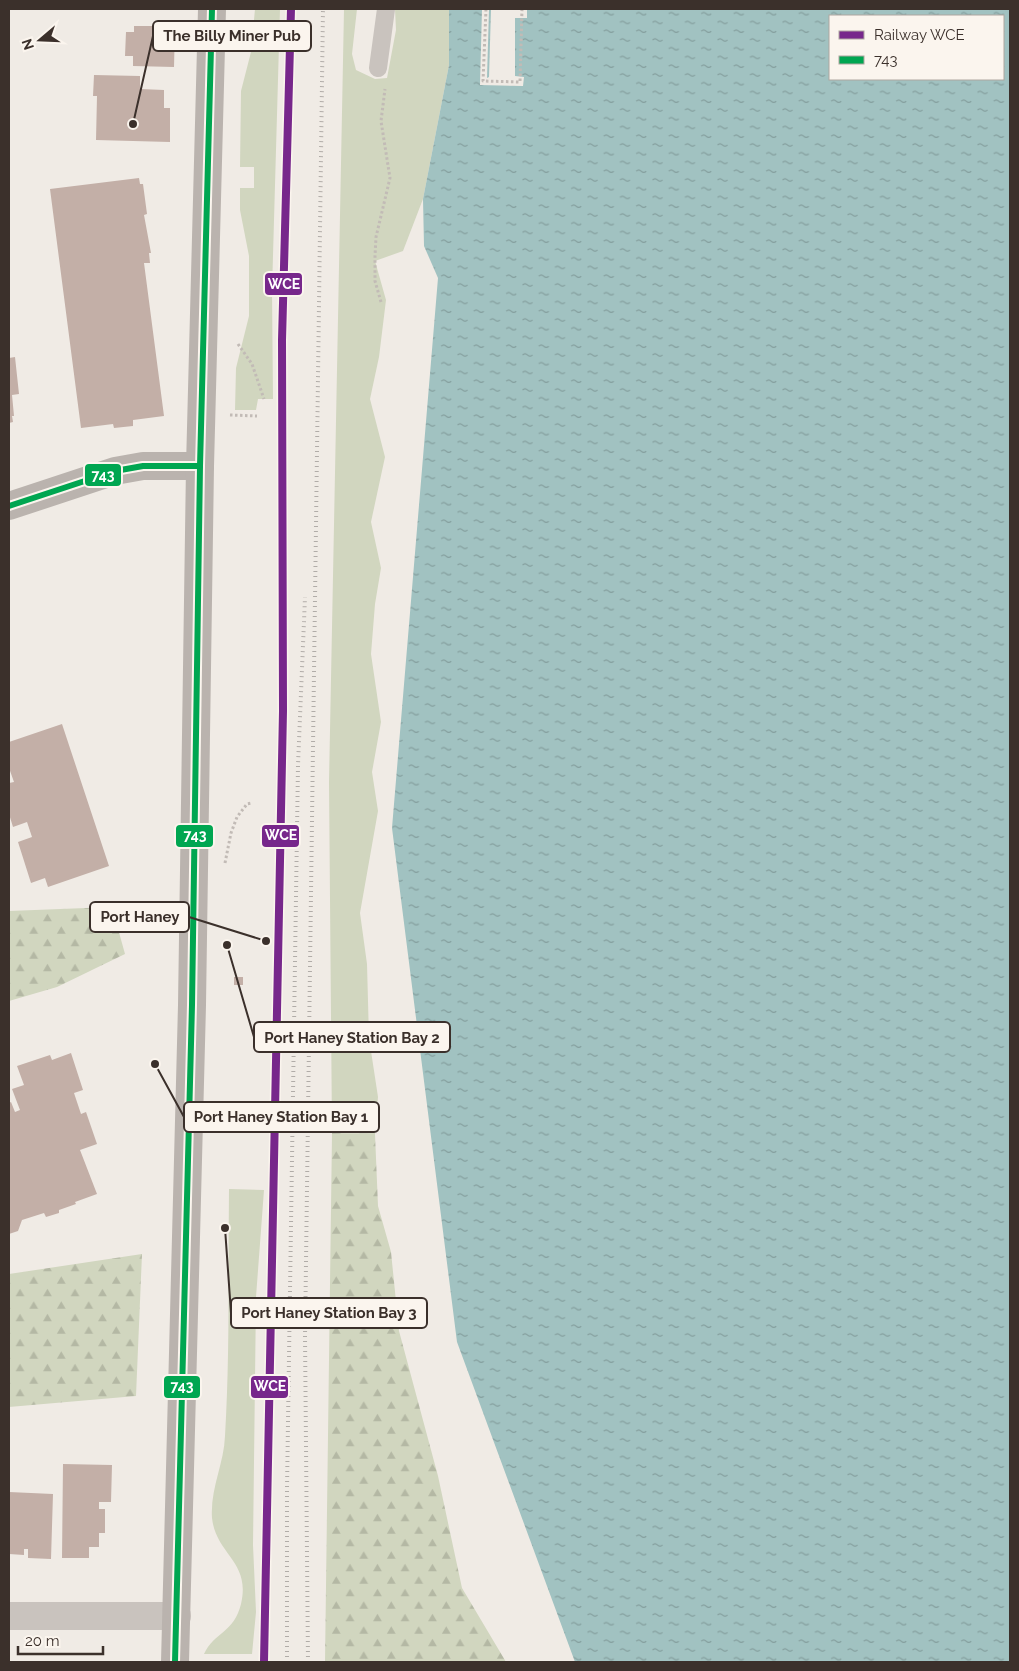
<svg xmlns="http://www.w3.org/2000/svg" width="1019" height="1671" font-family="Raleway,sans-serif">
	<defs>
		<pattern id="forest-firs" width="22" height="20" patternUnits="userSpaceOnUse" patternTransform="scale(1.25)"><rect width="22" height="20" fill="#d1d6bf"/><path d="M5 1l3.5 6h-7zM16 11l3.5 6h-7z" fill="#b4b8a4"/></pattern>
		<pattern id="water-ripples" width="26" height="14" patternUnits="userSpaceOnUse" patternTransform="scale(1.25)"><rect width="26" height="14" fill="#a1c2c1"/><path d="M2 4q2-2 4 0t4 0M15 11q2-2 4 0t4 0" fill="none" stroke="#849e9d"/></pattern>
	</defs>
	<rect width="100%" height="100%" fill="#f0ebe5"/>
	<!-- grass -->
	<g fill="#d1d6bf">
		<polygon points="255,9 280,9 272,291 273,399 258,399 256,410 235,410 236,368 249,316 249,256 240,210 240,188 254,188 254,167 240,167 241,91 251,52"/>
		<polygon points="344,9 357,9 352,54 356,70 375,79 387,78 396,30 395,9 449,9 449,65 423,199 403,251 375,261 386,300 379,357 370,399 385,457 371,522 381,568 375,604 371,654 381,722 372,772 378,811 360,913 367,964 369,1038 378,1097 375,1134 332,1133 329,782"/>
		<path d="M229 1189 264 1190 256 1297 253 1545 256 1612 252 1654H204C214 1632 234 1633 241 1604 251 1561 216 1555 212 1518 210 1489 224 1464 225 1436 230 1354 228 1271 229 1189Z"/>
	</g>
	<!-- forest -->
	<g fill="url(#forest-firs)">
		<polygon points="112,907 125,954 57,987 9,1001 9,911"/>
		<polygon points="332,1133 375,1134 378,1206 391,1252 399,1331 438,1476 462,1588 506,1662 325,1662"/>
		<polygon points="142,1254 136,1396 9,1407 9,1274"/>
	</g>
	<!-- water -->
	<path fill="url(#water-ripples)" fill-rule="evenodd" d="M449 9H1010V1662H575L457 1342 392 828 438 278 424 246 423 199 449 65ZM830 16H1003V79H830Z"/>
	<!-- pier -->
	<polygon fill="#f0ebe5" points="482,9 489,9 487,78 489,77 491,9 527,9 527,18 515,18 515,76 524,77 523,86 480,85"/>
	<!-- building -->
	<g fill="#c3afa7">
		<polygon points="134,26 175,26 174,67 133,66 133,56 125,56 126,32 134,32"/>
		<polygon points="94,75 140,76 140,89 164,90 164,108 170,108 170,142 96,140 97,96 93,96"/>
		<polygon points="139,178 140,184 143,184 147,214 144,215 151,253 149,253 150,263 144,263 164,416 133,420 133,426 114,428 113,424 81,428 50,189"/>
		<polygon points="15,357 19,394 12,395 14,416 12,416 13,422 9,423 9,358"/>
		<polygon points="62,724 109,866 48,887 45,878 31,883 18,842 32,837 27,822 13,827 9,814 9,783 14,782 9,768 9,742"/>
		<rect x="234" y="977" width="9" height="8"/>
		<polygon points="71,1053 83,1090 74,1093 81,1114 86,1112 97,1144 80,1150 97,1194 75,1202 76,1204 59,1210 59,1213 46,1217 44,1213 22,1220 18,1231 9,1234 9,1103 11,1102 15,1112 20,1110 12,1089 24,1085 17,1066 50,1055 52,1060"/>
		<polygon points="63,1464 112,1465 111,1502 99,1502 99,1509 105,1509 105,1533 99,1533 99,1547 89,1547 89,1558 62,1558"/>
		<polygon points="9,1492 53,1494 51,1559 28,1558 28,1549 24,1549 24,1555 9,1554"/>
	</g>
	<g fill="none" stroke-linecap="round" stroke-linejoin="round">
		<!-- path -->
		<g stroke="#c2bbb6" stroke-width="3" stroke-dasharray="2.5 2.5" stroke-linecap="butt">
			<polyline points="486,9 483,81 520,82 522,9"/>
			<polyline points="381,302 375,281 375,256 376,237 390,178 381,121 385,89"/>
			<polyline points="238,344 252,364 264,399"/>
			<polyline points="230,415 257,416"/>
			<polyline points="225,863 231,833 237,817 247,804 252,803"/>
		</g>
		<!-- lane -->
		<polyline stroke="#c9c3be" stroke-width="18" points="378,68 386,9"/>
		<!-- street -->
		<polyline stroke="#c9c3be" stroke-width="28" points="9,1616 177,1616"/>
		<!-- secondary -->
		<g stroke="#bab3ae" stroke-width="28">
			<polyline points="9,506 115,471 143,466 200,466"/>
			<polyline points="175,1662 192,1005 200,466 212,9"/>
		</g>
		<!-- rail -->
		<g stroke="#b1aca8" stroke-width="4" stroke-dasharray="1 4" stroke-linecap="butt">
			<polyline points="287,1662 287,1488 298,765 305,597"/>
			<polyline points="308,1662 305,1336 323,9"/>
		</g>
		<defs>
			<g id="bus-1">
				<polyline points="9,506 115,471 143,466 200,466"/>
				<polyline points="175,1662 192,1005 200,466 212,9"/>
			</g>
		</defs>
		<!-- bus-1 casing -->
		<use href="#bus-1" stroke="#fbf5ee" stroke-width="10"/>
		<!-- bus-1 -->
		<use href="#bus-1" stroke="#00a651" stroke-width="6"/>
		<defs>
			<polyline id="rail-1" points="264,1662 283,711 282,340 291,9"/>
		</defs>
		<!-- rail-1 casing -->
		<use href="#rail-1" stroke="#fbf5ee" stroke-width="11"/>
		<!-- rail-1 -->
		<use href="#rail-1" stroke="#77278b" stroke-width="8"/>
	</g>
	<!-- callouts -->
	<path fill="none" stroke="#3b302b" stroke-width="2" d="M133 124L153 36M266 941L189 917M227 945L254 1037M155 1064L184 1117M225 1228L231 1313"/>
	<g fill="#3b302b" stroke="#fbf5ee" stroke-width="2">
		<circle cx="133" cy="124" r="5"/>
		<circle cx="266" cy="941" r="5"/>
		<circle cx="227" cy="945" r="5"/>
		<circle cx="155" cy="1064" r="5"/>
		<circle cx="225" cy="1228" r="5"/>
	</g>
	<g fill="#fbf5ee" stroke="#3b302b" stroke-width="2">
		<rect x="153" y="21" width="158" height="30" rx="5"/>
		<rect x="90" y="902" width="99" height="30" rx="5"/>
		<rect x="254" y="1022" width="196" height="30" rx="5"/>
		<rect x="184" y="1102" width="195" height="30" rx="5"/>
		<rect x="231" y="1298" width="196" height="30" rx="5"/>
	</g>
	<g font-size="15" text-anchor="middle" font-weight="bold" fill="#3b302b">
		<text x="232" y="41">The Billy Miner Pub</text>
		<text x="140" y="922">Port Haney</text>
		<text x="352" y="1043">Port Haney Station Bay 2</text>
		<text x="281" y="1122">Port Haney Station Bay 1</text>
		<text x="329" y="1318">Port Haney Station Bay 3</text>
	</g>
	<g stroke="#fbf5ee" stroke-width="2">
		<rect x="264" y="272" width="39" height="24" rx="5" fill="#77278b"/>
		<rect x="84" y="463" width="38" height="24" rx="5" fill="#00a651"/>
		<rect x="261" y="824" width="39" height="24" rx="5" fill="#77278b"/>
		<rect x="175" y="824" width="39" height="24" rx="5" fill="#00a651"/>
		<rect x="250" y="1375" width="39" height="24" rx="5" fill="#77278b"/>
		<rect x="163" y="1375" width="38" height="24" rx="5" fill="#00a651"/>
	</g>
	<g font-size="14" text-anchor="middle" font-weight="bold" fill="#fff">
		<text x="284" y="289">WCE</text>
		<text x="103" y="480">743</text>
		<text x="281" y="840">WCE</text>
		<text x="195" y="840">743</text>
		<text x="270" y="1391">WCE</text>
		<text x="182" y="1391">743</text>
	</g>
	<!-- border -->
	<rect width="1019" height="1671" fill="none" stroke="#3b302b" stroke-width="20"/>
	<!-- legend -->
	<rect x="829" y="15" width="175" height="65" fill="#fbf5ee" stroke="#aea6a0"/>
	<rect x="839" y="31" width="25" height="8" fill="#77278b" stroke="#aea6a0"/>
	<text x="874" y="40" font-size="15" fill="#3b302b">Railway WCE</text>
	<rect x="839" y="56" width="25" height="8" fill="#00a651" stroke="#aea6a0"/>
	<text x="874" y="65" font-size="15" fill="#3b302b">743</text>
	<!-- north arrow -->
	<g transform="translate(40 40) rotate(251)" stroke="#fbf5ee" stroke-width="4" paint-order="stroke">
	<path d="M0-4L9 19L0 12L-9 19Z" fill="#3b302b"/>
	<text y="-8" font-size="14" font-weight="bold" text-anchor="middle" fill="#3b302b">N</text>
	</g>
	<!-- scale -->
	<path d="M18 1646v8h85v-8" fill="none" stroke="#3b302b" stroke-width="2.5"/>
	<text x="25" y="1646" font-size="15" fill="#3b302b" stroke="#fbf5ee" stroke-width="4" paint-order="stroke">20 m</text>
</svg>
